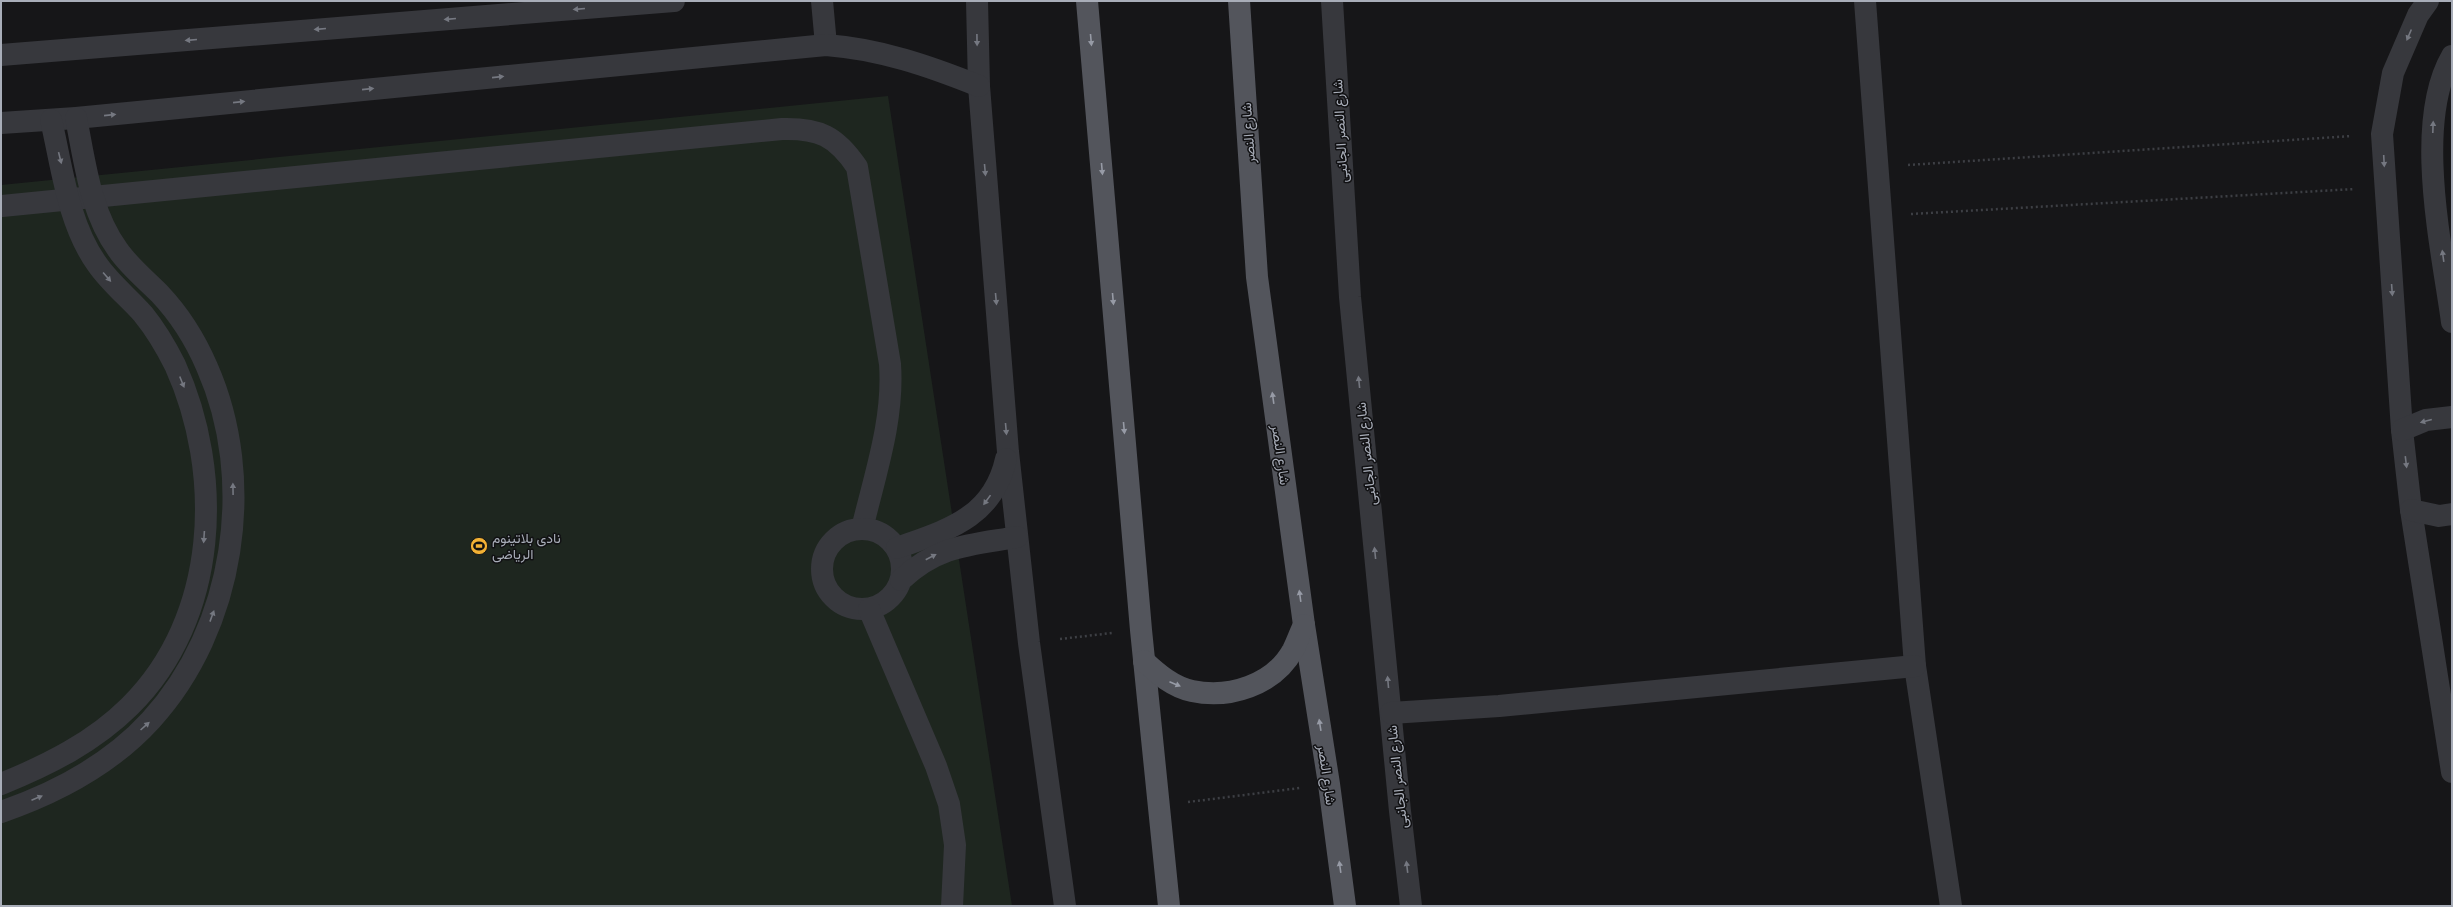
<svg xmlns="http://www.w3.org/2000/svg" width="2453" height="907" font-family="'Roboto Condensed',Vazirmatn,sans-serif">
	<rect width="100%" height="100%" fill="#161618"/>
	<!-- green -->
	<polygon fill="#1e261f" points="888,96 1012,906 1,906 1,185"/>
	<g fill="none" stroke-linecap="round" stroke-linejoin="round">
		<!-- path -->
		<g stroke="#3d3f44" stroke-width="2.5" stroke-dasharray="2 3" stroke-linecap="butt">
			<polyline points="1908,165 2352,136"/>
			<polyline points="1911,214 2355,189"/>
			<polyline points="1060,639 1112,633"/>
			<polyline points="1188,802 1300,788"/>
		</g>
		<!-- minor -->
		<g stroke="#37383d" stroke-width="22">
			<polyline points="822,1 826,45"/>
			<polyline points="977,1 979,86 1008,452 1029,643 1065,906"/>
			<polyline points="1332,1 1350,297 1400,811 1411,906"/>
			<polyline points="1865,1 1915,666 1951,906"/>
			<polyline points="2428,1 2418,15 2393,73 2382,134 2402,430 2411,510 2452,772"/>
			<polyline points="1,55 674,1"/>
			<path d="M2452 56C2413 123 2442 248 2452 322"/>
			<path d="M1 123 76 118 826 45C880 49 929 66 979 86"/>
			<path d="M2 206 782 129C819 128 836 136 857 167L890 364C894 420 875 474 862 529"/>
			<polyline points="2402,430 2426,420 2452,417"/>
			<polyline points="2411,510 2439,516 2452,514"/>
			<circle cx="862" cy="569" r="40"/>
			<path d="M897 548C947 530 993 518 1006 459"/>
			<path d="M901 580C938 545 970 545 1017 537"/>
			<polyline points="869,609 936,766 949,804 955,845 952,906"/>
			<polyline points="1391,713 1499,706 1915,666"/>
			<path d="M1 784C48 765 94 742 130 706 219 618 224 473 175 365 166 347 156 330 143 314 128 297 110 283 97 264 68 224 62 167 51 120"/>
			<path d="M1 812C56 793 111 764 151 720 235 628 257 480 207 367 195 339 179 314 159 293 145 279 129 266 118 250 90 212 85 162 76 118"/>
		</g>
		<!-- major -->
		<g stroke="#53555c" stroke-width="22">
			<polyline points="1087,1 1141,630 1169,906"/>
			<polyline points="1239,1 1257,277 1304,625 1329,784 1345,906"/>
			<path d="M1144 661C1158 674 1173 687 1192 691 1229 699 1274 685 1293 650 1297 642 1300 633 1304 625"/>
		</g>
	</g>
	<!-- one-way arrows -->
	<defs><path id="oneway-solid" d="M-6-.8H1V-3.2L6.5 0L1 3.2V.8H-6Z"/></defs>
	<g fill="#757881">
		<use href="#oneway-solid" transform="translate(579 9) rotate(175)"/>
		<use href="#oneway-solid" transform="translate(450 19) rotate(175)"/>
		<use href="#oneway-solid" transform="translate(320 29) rotate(175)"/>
		<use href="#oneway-solid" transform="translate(2409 35) rotate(113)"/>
		<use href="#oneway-solid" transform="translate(191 40) rotate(175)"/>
		<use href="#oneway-solid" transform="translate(977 40) rotate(89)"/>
		<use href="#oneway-solid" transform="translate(498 77) rotate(-6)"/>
		<use href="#oneway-solid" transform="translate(368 89) rotate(-6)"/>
		<use href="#oneway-solid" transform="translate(239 102) rotate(-6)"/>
		<use href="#oneway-solid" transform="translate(110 115) rotate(-6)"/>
		<use href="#oneway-solid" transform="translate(2433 127) rotate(-88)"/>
		<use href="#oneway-solid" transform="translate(60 158) rotate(76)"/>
		<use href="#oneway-solid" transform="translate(2384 161) rotate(87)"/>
		<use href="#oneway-solid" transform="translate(985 170) rotate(85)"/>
		<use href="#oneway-solid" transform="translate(2443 256) rotate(-98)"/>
		<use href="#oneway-solid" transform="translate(107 277) rotate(49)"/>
		<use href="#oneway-solid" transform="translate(2392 290) rotate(86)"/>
		<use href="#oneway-solid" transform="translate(996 299) rotate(85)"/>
		<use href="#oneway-solid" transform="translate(182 382) rotate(68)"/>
		<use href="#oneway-solid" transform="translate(1359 382) rotate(-96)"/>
		<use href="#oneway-solid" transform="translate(2426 421) rotate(165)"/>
		<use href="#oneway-solid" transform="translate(1006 429) rotate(85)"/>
		<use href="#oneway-solid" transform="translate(2406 462) rotate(83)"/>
		<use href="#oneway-solid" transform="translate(233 489) rotate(-91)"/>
		<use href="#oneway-solid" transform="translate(987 500) rotate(126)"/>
		<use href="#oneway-solid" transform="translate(204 537) rotate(94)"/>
		<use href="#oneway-solid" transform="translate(1375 553) rotate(-96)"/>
		<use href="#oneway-solid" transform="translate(931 557) rotate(-28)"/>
		<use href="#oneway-solid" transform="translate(212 616) rotate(-70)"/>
		<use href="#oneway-solid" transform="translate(1388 682) rotate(-95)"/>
		<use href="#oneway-solid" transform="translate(145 726) rotate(-42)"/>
		<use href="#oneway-solid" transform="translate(37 798) rotate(-23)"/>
		<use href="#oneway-solid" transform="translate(1407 867) rotate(-97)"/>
	</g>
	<g fill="#979ba6">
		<use href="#oneway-solid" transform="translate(1091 40) rotate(85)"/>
		<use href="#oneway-solid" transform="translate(1102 169) rotate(85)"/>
		<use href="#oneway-solid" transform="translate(1113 299) rotate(85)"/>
		<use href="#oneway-solid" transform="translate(1273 398) rotate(-98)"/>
		<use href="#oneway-solid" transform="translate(1124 428) rotate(85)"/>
		<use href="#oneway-solid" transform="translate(1300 596) rotate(-98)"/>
		<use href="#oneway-solid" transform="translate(1175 684) rotate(23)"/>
		<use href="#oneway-solid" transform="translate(1320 725) rotate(-99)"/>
		<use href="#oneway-solid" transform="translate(1340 867) rotate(-98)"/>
	</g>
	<!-- icons -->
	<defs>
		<symbol id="stadium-disc" viewBox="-11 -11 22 22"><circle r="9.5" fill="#f2b134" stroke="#111113"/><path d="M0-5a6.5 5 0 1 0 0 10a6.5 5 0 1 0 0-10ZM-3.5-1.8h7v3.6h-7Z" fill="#111"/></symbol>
	</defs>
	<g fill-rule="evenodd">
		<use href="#stadium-disc" x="469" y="536" width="20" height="20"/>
	</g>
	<g text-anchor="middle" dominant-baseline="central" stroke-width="3" stroke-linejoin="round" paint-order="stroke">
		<!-- street labels -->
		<g font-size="14" fill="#a8adb8" stroke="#111113">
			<text transform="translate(1340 131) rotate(-93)">شارع النصر الجانبى</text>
			<text transform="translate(1248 133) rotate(-94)">شارع النصر</text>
			<text transform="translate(1366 454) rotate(-96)">شارع النصر الجانبى</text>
			<text transform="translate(1281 455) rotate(82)">شارع النصر</text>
			<text transform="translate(1327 775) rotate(82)">شارع النصر</text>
			<text transform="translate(1397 777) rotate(-96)">شارع النصر الجانبى</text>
		</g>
		<!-- poi labels -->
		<g font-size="14" fill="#a8adb8" stroke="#111113" text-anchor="start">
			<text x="492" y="538">نادى بلاتينوم<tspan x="492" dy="16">الرياضى</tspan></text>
		</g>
	</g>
	<!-- border -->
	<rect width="2453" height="907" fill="none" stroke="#a8adb8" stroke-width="4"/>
</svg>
